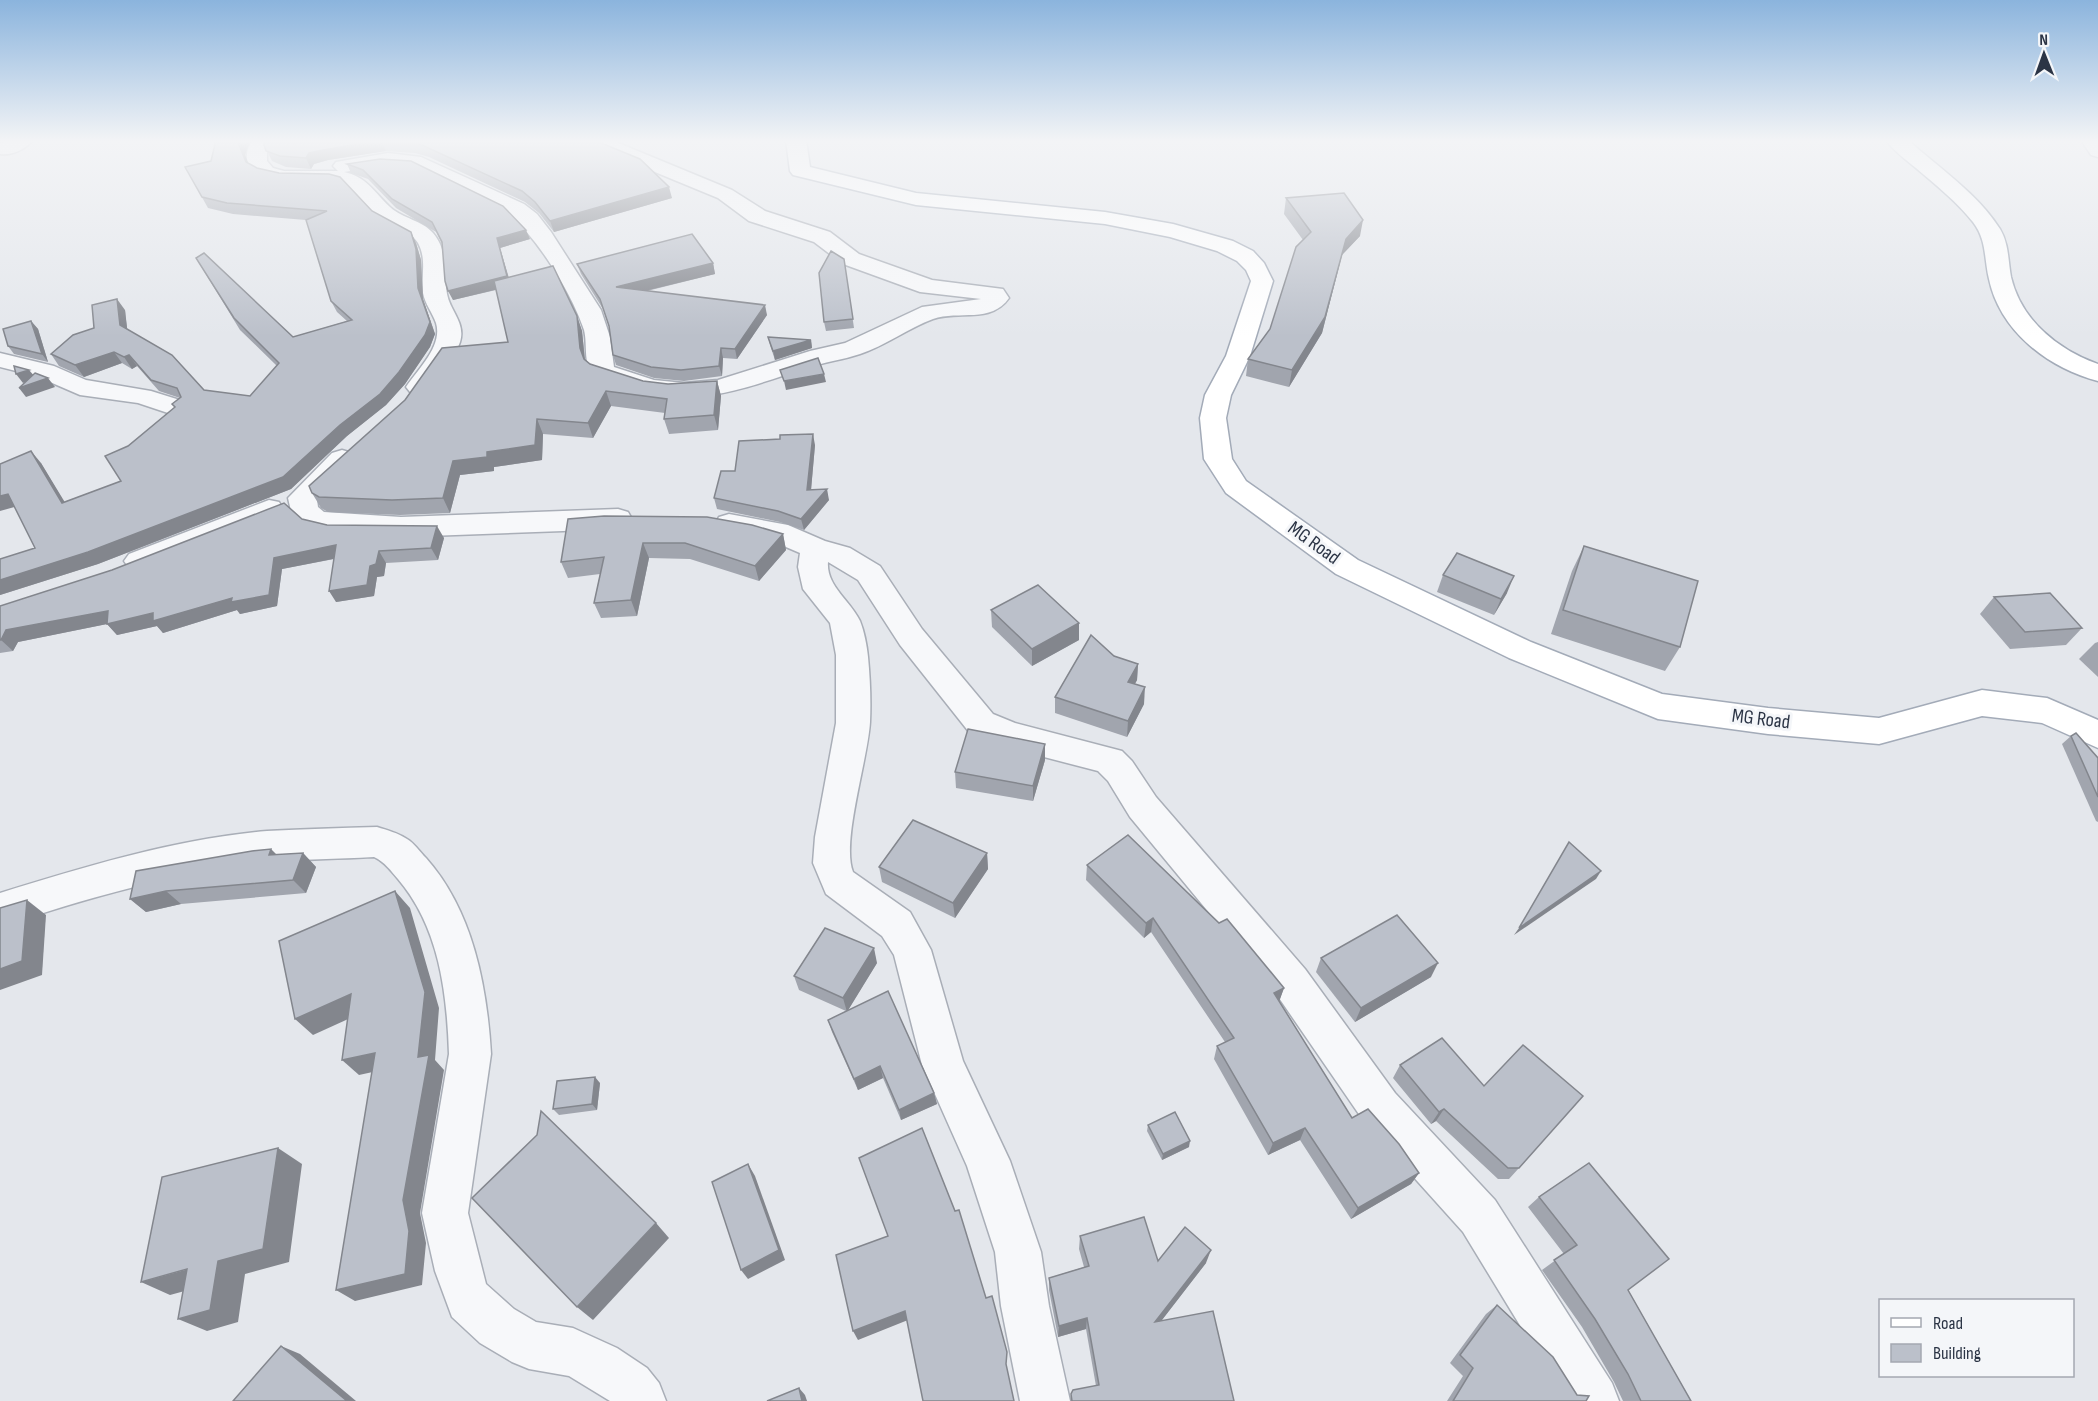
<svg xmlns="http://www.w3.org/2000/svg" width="2098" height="1401" font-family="'Sofia Sans Condensed',sans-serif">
	<rect width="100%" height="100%" fill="#e4e7ec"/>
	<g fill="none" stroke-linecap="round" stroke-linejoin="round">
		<defs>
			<g id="street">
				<path d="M7 140H33C26 149 11 156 0 154V144Z"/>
				<path d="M252 140H272L267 153V161L273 168 284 171H338L333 166 336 162 388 153 421 157 524 204 537 214 551 232 601 310 610 337 614 367 654 380 684 383 718 380 810 351 845 343 922 307 981 299 920 292 843 264 814 242 749 221 718 198 587 144 584 140H611L732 190 765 211 830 232 859 254 932 280 1003 289 1009 298C991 324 959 310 933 319 908 328 885 346 860 354 842 360 824 362 807 368 737 390 696 410 622 386 615 383 602 382 596 377 582 367 588 345 584 330 573 296 537 236 508 214L416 168 388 165 344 172C367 177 374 192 390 207 403 219 422 220 433 233 449 252 443 272 447 294 450 311 466 323 460 342 454 360 439 377 428 392L419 395 410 392 406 387C418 369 443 346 436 323 432 312 425 304 423 293 421 277 427 259 418 243 411 230 392 229 380 220 366 210 358 188 340 183 313 177 272 196 252 170 244 159 246 151 252 140Z"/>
				<polygon points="2081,140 2098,140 2098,157 2091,155"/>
				<polygon points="0,353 54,366 86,380 151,391 183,401 187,407 183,413 174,415 138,403 80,395 36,376 0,367"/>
				<polygon points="342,450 352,453 356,459 317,500 318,507 324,512 401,517 618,509 628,512 632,519 628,526 618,529 401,537 341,534 306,527 291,511 288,498 332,453"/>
				<polygon points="269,500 279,502 283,509 279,516 149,568 139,571 129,568 124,561 129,554"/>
				<path d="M729 514 788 525 825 541 850 548 880 566 922 629 993 714 1015 723 1122 751 1132 761 1156 797 1305 969 1395 1093 1495 1200 1612 1383 1619 1401H1566L1463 1232 1365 1123 1277 995 1130 817 1108 781 1098 771 1009 748 969 732 900 645 858 580 828 562C826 586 850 600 860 621 864 631 867 646 868 657 870 678 871 701 870 722 868 759 841 842 853 872L910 912 931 950 963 1061 1010 1161 1041 1252 1049 1306 1070 1401H1020L1001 1306 995 1252 967 1166 922 1065 894 955 882 936 826 894 813 863 815 837 836 723V655L830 623 803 589 798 567 800 553 772 541 719 531 715 524 719 517Z"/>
				<path d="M377 827C387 830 398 833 407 839 414 843 420 852 426 858 473 911 487 986 491 1054L468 1213 486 1284 514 1309 536 1322 573 1328 617 1348 647 1368 659 1383 666 1401H610L569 1376 529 1369 512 1362 480 1343 452 1317 435 1271 422 1213 449 1054C447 992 439 927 398 879 391 871 385 862 374 857 338 859 301 859 265 863 174 873 87 898 0 927V893C87 866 176 839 267 831 304 829 340 828 377 827Z"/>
			</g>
			<g id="primary">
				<polygon points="786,140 806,140 810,167 916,193 1105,212 1173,224 1233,241 1253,251 1264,263 1273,281 1250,356 1231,395 1226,418 1232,459 1246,481 1358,560 1531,642 1662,694 1768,708 1879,718 1982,690 2047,698 2098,720 2098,748 2042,723 1982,716 1879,744 1768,734 1658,719 1509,658 1336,574 1226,493 1204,459 1200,418 1205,395 1226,356 1251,281 1246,270 1237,261 1217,251 1170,237 1105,224 916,205 793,175 790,171"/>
				<path d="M1886 140H1908C1939 168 1977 193 2000 229 2009 244 2008 261 2011 277 2021 320 2058 350 2098 364V381C2048 368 2000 331 1989 279 1984 259 1987 240 1973 222 1957 202 1936 185 1916 168 1906 160 1894 151 1886 140Z"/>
			</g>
		</defs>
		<!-- street casing -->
		<use href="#street" stroke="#a9aeb7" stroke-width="3"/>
		<!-- primary casing -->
		<use href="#primary" stroke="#a3abb8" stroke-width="3"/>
		<!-- street -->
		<use href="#street" fill="#f7f8fa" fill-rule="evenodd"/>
		<!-- primary -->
		<use href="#primary" fill="#fff" fill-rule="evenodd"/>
	</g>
	<!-- wall -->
	<g fill="#a1a5ae">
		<polygon points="216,140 250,140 245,155 248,163 257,168 372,211 416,243 421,260 423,299 435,334 430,347 405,384 386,405 347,436 291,489 98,564 0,595 0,559 35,548 41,463 64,502 121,481 128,446 175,408 180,398 159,391 137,366 132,369 122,363 84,377 59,366 51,354 125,310 127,329 204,390 250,396 277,366 240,330 196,258 293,337 347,321 337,312 331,301 306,220 233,214 208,208 185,167 211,161"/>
		<polygon points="265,140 594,140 672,198 554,232 539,213 525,202 429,157 415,153 386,151 328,160 314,164 311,169 286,167 272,161 264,145"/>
		<polygon points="347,164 530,239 500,248 509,278 577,316 582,331 585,359 590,364 643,381 668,384 717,381 721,396 718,430 669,434 664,419 665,413 611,406 593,438 543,434 542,460 494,467 494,471 460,475 450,513 400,515 328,512 321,508 312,493 508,342 496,290 453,300 442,244 436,232 396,208 368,179 351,173"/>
		<polygon points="1286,198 1360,236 1342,255 1322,333 1289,387 1246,376 1248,359 1270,329 1303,240 1284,214"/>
		<polygon points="844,259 854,328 826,331 824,322"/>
		<polygon points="713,263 715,274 647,291 767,315 737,359 723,358 722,376 684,381 654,378 616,365 613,355 609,326 603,309 581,274 577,264"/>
		<polygon points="31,321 38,329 48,362 14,354 8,346"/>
		<polygon points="768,337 811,340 812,348 775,360 770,345"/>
		<polygon points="815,445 811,490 829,500 804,530 780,522 717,509 714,498 735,471"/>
		<polygon points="302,519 327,525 444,538 438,560 386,563 384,576 377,577 374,596 336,602 334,559 282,569 277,606 240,614 237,610 163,633 157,626 117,635 107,624 18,642 13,651 0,653 0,606"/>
		<polygon points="568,519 783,534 786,550 759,581 690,559 649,558 637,616 601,618 594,603 600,574 568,578 561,562"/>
		<polygon points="1584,546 1680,647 1665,671 1551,634 1572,571"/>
		<polygon points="1443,575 1507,593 1494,615 1437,592"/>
		<polygon points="1994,597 2082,628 2066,645 2010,649 1980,614"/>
		<polygon points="991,610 1079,640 1032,666 992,627"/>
		<polygon points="2098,642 2098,677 2079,659 2095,643"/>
		<polygon points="1114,656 1138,664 1137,680 1135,684 1144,704 1127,737 1055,713 1055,697"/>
		<polygon points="2071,736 2098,758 2098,822 2096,821 2062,744"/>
		<polygon points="1045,760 1033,801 956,788 955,772"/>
		<polygon points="303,853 316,867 306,893 181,904 146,912 130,899 276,855"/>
		<polygon points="987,853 988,869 955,918 882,882 879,867"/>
		<polygon points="1087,865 1284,988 1279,1001 1352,1118 1419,1173 1411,1184 1351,1219 1300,1140 1268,1155 1214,1059 1217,1046 1225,1042 1151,932 1144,938 1086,880"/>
		<polygon points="1321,958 1431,977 1355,1022 1316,972"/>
		<polygon points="877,963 848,1010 934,1093 937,1104 901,1120 883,1078 858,1090 832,1032 828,1020 846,1011 799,990 794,976"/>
		<polygon points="1400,1065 1519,1168 1509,1179 1498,1179 1436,1121 1431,1124 1393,1078"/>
		<polygon points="600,1083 597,1110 559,1115 553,1109"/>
		<polygon points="1148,1125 1189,1147 1162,1160 1147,1131"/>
		<polygon points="1539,1197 1628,1290 1691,1401 1623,1401 1614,1382 1582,1327 1542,1270 1564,1254 1528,1207"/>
		<polygon points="1080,1236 1158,1261 1206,1263 1161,1321 1234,1401 1070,1401 1071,1394 1096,1386 1086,1329 1058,1337 1049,1290 1049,1278 1084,1267 1079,1249"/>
		<polygon points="1497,1305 1577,1395 1586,1401 1447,1401 1463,1376 1450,1363 1486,1314"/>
	</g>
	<!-- shaded-wall -->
	<g fill="#83868d">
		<polygon points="241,140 250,140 245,155 252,173 246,162 239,145"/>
		<polygon points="381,140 386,151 328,160 314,164 311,169 306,158 309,153 323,150"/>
		<polygon points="669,187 672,198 554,232 550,221"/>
		<polygon points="1363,220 1360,236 1342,255 1322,333 1289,387 1292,370 1346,239"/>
		<polygon points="526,230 530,239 500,248 511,286 453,300 448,291 497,238"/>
		<polygon points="411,232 416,243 421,260 423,299 435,334 430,347 405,384 386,405 347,436 291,489 98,564 0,595 0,580 418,288"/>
		<polygon points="713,263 715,274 620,297 616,287"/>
		<polygon points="117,299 125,310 128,336 120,325"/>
		<polygon points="765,305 767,315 737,359 735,349"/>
		<polygon points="577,316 582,331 585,362 580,348"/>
		<polygon points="31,321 38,329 48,362 42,354"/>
		<polygon points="811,340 812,348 775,360 773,351"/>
		<polygon points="721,348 723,358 722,376 719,366"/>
		<polygon points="114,352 122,363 84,377 75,365"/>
		<polygon points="129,355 137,366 132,369 124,357"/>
		<polygon points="29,370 36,378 23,383 16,374"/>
		<polygon points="824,374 826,382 786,390 784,381"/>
		<polygon points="48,378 55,387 26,397 19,388"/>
		<polygon points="717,381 721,396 718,430 714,415"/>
		<polygon points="606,391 611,406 593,438 588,423"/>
		<polygon points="537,419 543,434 542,460 494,467 494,471 460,475 450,513 443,498 453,461 487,452"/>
		<polygon points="813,434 815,445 810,501 807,490"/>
		<polygon points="31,451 41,463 72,514 62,503"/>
		<polygon points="827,489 829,500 804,530 801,519"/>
		<polygon points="8,494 18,506 0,511 0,496"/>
		<polygon points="437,526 444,538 438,560 431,548"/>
		<polygon points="783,534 786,550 759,581 755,566"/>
		<polygon points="643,543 649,558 637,616 631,600"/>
		<polygon points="336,545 343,557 282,569 277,606 240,614 237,610 163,633 157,626 117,635 107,624 18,642 13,651 1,640 6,630 274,558"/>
		<polygon points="379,551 386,563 384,576 377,577 374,596 336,602 329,591 370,566"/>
		<polygon points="1514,576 1507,593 1494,615 1501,599"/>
		<polygon points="1079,623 1079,640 1032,666 1032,649"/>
		<polygon points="1138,664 1137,680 1127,698 1128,682"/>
		<polygon points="1145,687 1144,704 1127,737 1128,721"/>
		<polygon points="1045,744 1045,760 1033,801 1033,786"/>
		<polygon points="271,849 285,863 269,855"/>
		<polygon points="303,853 316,867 306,893 293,880"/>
		<polygon points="987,853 988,869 955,918 953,903"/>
		<polygon points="1601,871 1596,879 1514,935 1519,928"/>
		<polygon points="166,891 181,904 146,912 130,899"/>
		<polygon points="395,891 410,908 439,1008 435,1060 444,1070 420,1213 426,1243 422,1285 355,1301 336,1290 403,1200 418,1057"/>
		<polygon points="27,900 46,915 42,975 0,990 0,969"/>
		<polygon points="1153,918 1151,932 1144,938 1146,923"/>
		<polygon points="874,948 877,963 847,1012 843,998"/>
		<polygon points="1438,963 1431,977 1355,1022 1361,1008"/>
		<polygon points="1284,988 1279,1002 1274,993"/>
		<polygon points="351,994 368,1010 313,1035 295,1019"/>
		<polygon points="375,1053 391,1068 359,1075 342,1060"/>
		<polygon points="880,1066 883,1078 858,1090 854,1079"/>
		<polygon points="595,1077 600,1083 597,1110 592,1104"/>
		<polygon points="934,1093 937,1104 901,1120 899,1110"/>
		<polygon points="1444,1109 1436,1121 1431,1124 1439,1112"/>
		<polygon points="1305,1128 1300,1140 1268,1155 1273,1143"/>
		<polygon points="1190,1141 1189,1147 1162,1160 1163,1154"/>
		<polygon points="278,1148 302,1164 289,1262 245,1274 238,1322 207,1331 178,1319 214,1283 170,1295 141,1282 218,1261"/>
		<polygon points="748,1164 755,1176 785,1260 748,1279 741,1270"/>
		<polygon points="1419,1173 1411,1184 1351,1219 1358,1208"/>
		<polygon points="656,1223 669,1238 593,1320 577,1307"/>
		<polygon points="1211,1250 1206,1263 1152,1333 1155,1322"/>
		<polygon points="905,1311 908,1320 858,1340 853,1331"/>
		<polygon points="1087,1318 1086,1329 1058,1337 1059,1326"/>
		<polygon points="281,1346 300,1354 356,1401 347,1401"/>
		<polygon points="799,1388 805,1395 807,1401 802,1401"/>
	</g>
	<!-- building -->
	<g fill="#bbc0ca" stroke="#83868d" stroke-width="1.5">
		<polygon points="216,140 241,140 239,145 246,162 257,168 279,173 329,174 340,177 372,211 411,232 416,249 418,288 430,322 425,335 399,372 380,394 340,425 283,477 88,552 0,580 0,559 35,548 8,494 0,496 0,464 31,451 62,503 121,481 105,456 128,446 175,407 172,404 181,397 177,388 151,380 129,355 124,357 114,352 75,365 51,354 73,335 94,328 92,305 117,299 120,325 172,355 204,390 250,396 279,363 234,318 196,258 204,253 293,337 352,320 331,301 306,220 327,211 227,203 202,197 185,167 211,161"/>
		<polygon points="265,140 295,140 294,143 299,140 594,140 640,159 669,187 550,221 535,202 522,191 424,146 411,142 381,140 323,150 309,153 306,158 280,156 266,151 264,145"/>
		<polygon points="380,159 411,161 503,206 526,230 497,238 507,276 448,291 445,281 442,242 432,222 392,199 363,170 347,164"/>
		<polygon points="1344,193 1363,220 1346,239 1325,317 1292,370 1248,359 1270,329 1296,247 1311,232 1286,198"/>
		<polygon points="692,234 713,263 616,287 765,305 735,349 721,348 719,366 681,370 651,367 613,355 609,326 600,299 577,264"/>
		<polygon points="831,251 844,259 853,319 824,322 819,273"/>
		<polygon points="553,266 577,316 580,348 584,359 590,364 643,381 668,384 717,381 714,415 664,419 667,399 606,391 588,423 537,419 535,445 487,452 487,457 453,461 443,498 392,500 319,497 312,493 309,486 405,400 442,348 508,342 494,281"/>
		<polygon points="31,321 42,354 8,346 3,329"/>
		<polygon points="768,337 811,340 773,351"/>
		<polygon points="818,358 824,374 784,381 780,370"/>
		<polygon points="14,366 29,370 16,374"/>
		<polygon points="35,373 48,378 19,388"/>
		<polygon points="813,434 807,490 827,489 801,519 778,511 714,498 721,471 735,471 739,441 780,439 780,435"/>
		<polygon points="284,503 302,519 327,525 437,526 431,548 379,551 376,564 370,566 367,585 329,591 336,545 274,558 269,595 231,602 232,598 153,621 153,613 107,624 108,611 6,630 1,640 0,640 0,606 112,570"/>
		<polygon points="604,516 707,517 752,525 783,534 755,566 685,543 643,543 631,600 594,603 604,557 561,562 568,519"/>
		<polygon points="1584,546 1698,581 1680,647 1563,610"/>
		<polygon points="1457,553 1514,576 1501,599 1443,575"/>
		<polygon points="1038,585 1079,623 1032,649 991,610"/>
		<polygon points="2050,593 2082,628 2025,632 1994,597"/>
		<polygon points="1091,635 1114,656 1138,664 1128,682 1145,687 1128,721 1055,697"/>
		<polygon points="968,729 1045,744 1033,786 955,772"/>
		<polygon points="2076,733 2098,758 2098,797 2071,736"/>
		<polygon points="913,820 987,853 953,903 879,867"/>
		<polygon points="1128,835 1219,923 1227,919 1284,988 1274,993 1352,1118 1368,1109 1399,1144 1419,1173 1358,1208 1305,1128 1273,1143 1217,1046 1234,1038 1153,918 1146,923 1087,865"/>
		<polygon points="1569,842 1601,871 1519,928"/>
		<polygon points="271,849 269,855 303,853 293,880 166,891 130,899 136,871 252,851"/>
		<polygon points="395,891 425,992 418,1057 429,1055 403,1200 409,1231 405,1274 336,1290 375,1053 342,1060 351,994 295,1019 279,941"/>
		<polygon points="27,900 22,961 0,969 0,908"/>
		<polygon points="1397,915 1438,963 1361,1008 1321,958"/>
		<polygon points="825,928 874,948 843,998 794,976"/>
		<polygon points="888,991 934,1093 899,1110 880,1066 854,1079 828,1020"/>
		<polygon points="1442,1038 1484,1086 1523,1045 1583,1096 1519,1168 1508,1168 1444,1109 1439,1112 1400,1065"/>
		<polygon points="595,1077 592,1104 553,1109 557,1081"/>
		<polygon points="541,1111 656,1223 577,1307 472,1198 537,1135"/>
		<polygon points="1175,1112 1190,1141 1163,1154 1148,1125"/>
		<polygon points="922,1128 955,1211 959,1210 986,1298 992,1296 1007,1352 1006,1364 1014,1401 923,1401 905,1311 853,1331 836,1255 888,1236 859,1158"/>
		<polygon points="278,1148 263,1249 218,1261 210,1310 178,1319 187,1269 141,1282 162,1177"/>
		<polygon points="1589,1163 1669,1259 1628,1290 1691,1401 1641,1401 1628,1374 1595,1319 1554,1260 1577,1245 1539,1197"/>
		<polygon points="748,1164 779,1250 741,1270 712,1182"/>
		<polygon points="1144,1217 1158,1261 1185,1227 1211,1250 1155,1322 1213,1311 1234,1401 1072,1401 1071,1394 1073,1390 1099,1385 1087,1318 1059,1326 1049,1278 1089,1266 1080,1236"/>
		<polygon points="1497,1305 1553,1357 1577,1395 1589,1396 1586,1401 1453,1401 1473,1368 1460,1355"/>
		<polygon points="281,1346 347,1401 233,1401"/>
		<polygon points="799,1388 802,1401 767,1401"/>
	</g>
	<!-- sky -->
	<linearGradient id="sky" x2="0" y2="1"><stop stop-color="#8bb4dd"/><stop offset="0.42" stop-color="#f3f4f6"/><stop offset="1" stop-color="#f3f4f6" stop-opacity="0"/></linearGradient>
	<rect width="2098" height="336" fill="url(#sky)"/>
	<g text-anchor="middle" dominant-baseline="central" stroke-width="6" stroke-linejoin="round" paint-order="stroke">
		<!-- street labels -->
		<g font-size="20" fill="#2b3445" stroke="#f4f6f9">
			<text transform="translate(1314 543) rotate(36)">MG Road</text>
			<text transform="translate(1761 719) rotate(7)">MG Road</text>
		</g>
	</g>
	<!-- legend -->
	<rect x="1879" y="1299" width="195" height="78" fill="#f4f6f9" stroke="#a4a8b1" stroke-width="1.5"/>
	<rect x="1891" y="1318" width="30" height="9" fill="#ffffff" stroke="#a4a8b1" stroke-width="1.5"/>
	<text x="1933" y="1329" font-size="18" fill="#2b3445">Road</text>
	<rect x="1891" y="1344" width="30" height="18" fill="#bbc0ca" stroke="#a4a8b1" stroke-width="1.5"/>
	<text x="1933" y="1359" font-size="18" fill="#2b3445">Building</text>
	<!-- north arrow -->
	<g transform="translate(2044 54) rotate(359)" stroke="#f4f6f9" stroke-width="4.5" paint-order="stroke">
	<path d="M0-4.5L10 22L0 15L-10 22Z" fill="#2b3445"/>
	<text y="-9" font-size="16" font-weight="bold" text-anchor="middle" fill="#2b3445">N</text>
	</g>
</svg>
